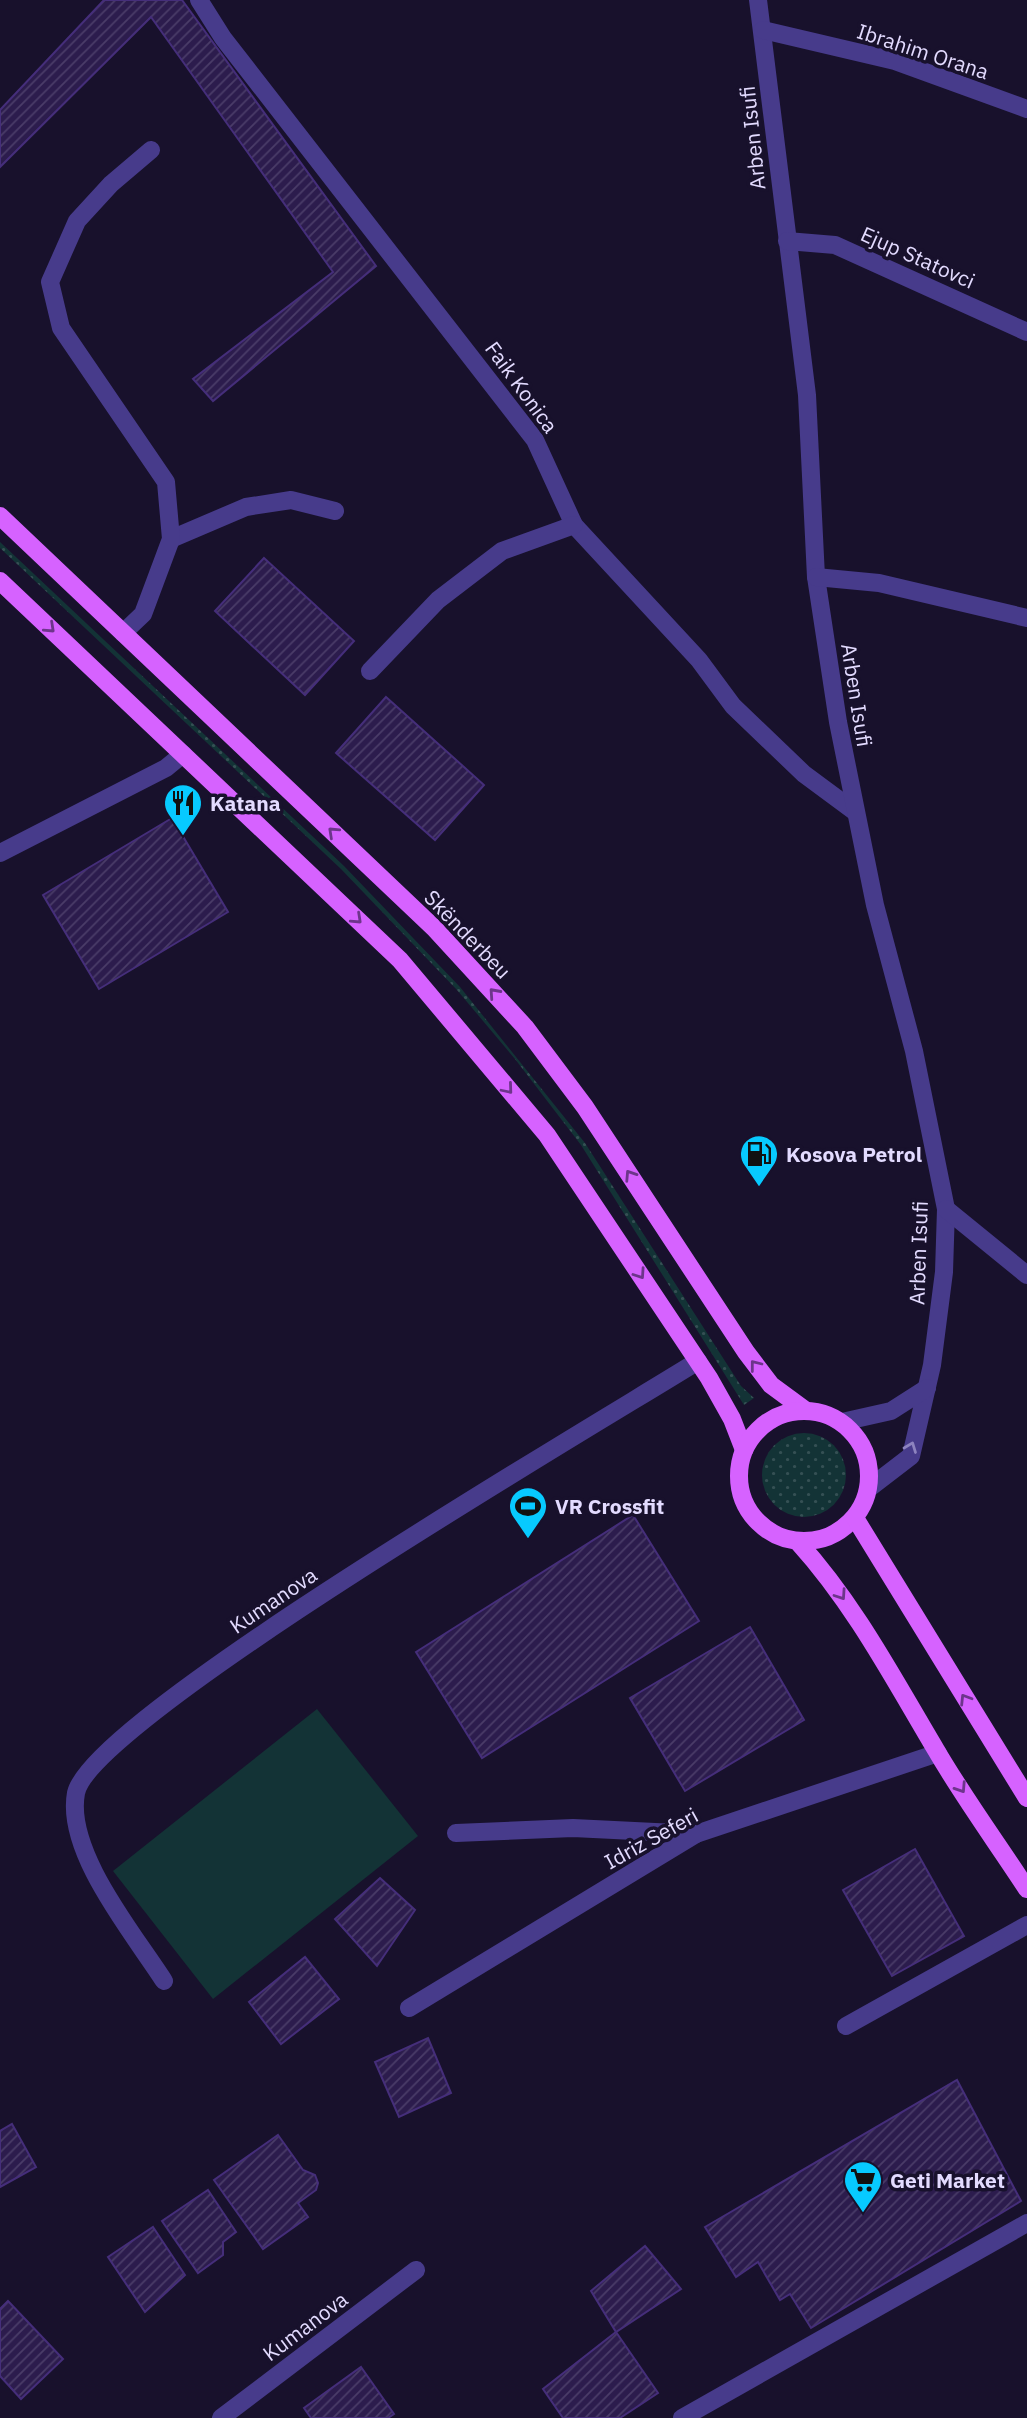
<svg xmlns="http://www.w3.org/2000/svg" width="1027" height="2418" font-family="'IBM Plex Sans',sans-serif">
	<defs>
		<pattern id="grass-dots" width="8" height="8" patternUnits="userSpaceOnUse" patternTransform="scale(1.75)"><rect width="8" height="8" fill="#133336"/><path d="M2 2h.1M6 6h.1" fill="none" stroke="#355054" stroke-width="1.8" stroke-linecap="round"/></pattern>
		<pattern id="building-hatch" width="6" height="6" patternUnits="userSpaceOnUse" patternTransform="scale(1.75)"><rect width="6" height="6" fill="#2c1c4d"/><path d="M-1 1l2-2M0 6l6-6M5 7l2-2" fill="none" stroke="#4a3c68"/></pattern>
	</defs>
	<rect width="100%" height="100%" fill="#18112c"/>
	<!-- grass -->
	<g fill="url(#grass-dots)">
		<polygon points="0,542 344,866 460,987 585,1143 741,1386 754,1398 744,1405 581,1145 515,1059 457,990 341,869 0,548"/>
		<circle cx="804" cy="1475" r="42"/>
	</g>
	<!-- pitch -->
	<polygon fill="#133336" points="317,1709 418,1836 213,1999 113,1871"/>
	<!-- building -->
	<g fill="url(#building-hatch)" stroke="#452e7a" stroke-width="2">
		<polygon points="104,0 182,0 376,266 213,401 193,379 333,272 151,17 0,167 0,110"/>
		<polygon points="264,558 354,641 305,695 215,611"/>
		<polygon points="386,697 484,785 435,840 336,753"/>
		<polygon points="172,818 228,912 99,989 43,895"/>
		<polygon points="633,1515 699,1621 482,1758 416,1652"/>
		<polygon points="750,1627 804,1720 685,1791 630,1698"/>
		<polygon points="915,1849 964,1936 892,1976 843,1890"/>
		<polygon points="380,1878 415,1910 377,1966 335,1919"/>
		<polygon points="305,1957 339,1999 281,2044 249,2002"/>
		<polygon points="428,2038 451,2093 399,2117 375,2062"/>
		<polygon points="957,2080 1021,2201 811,2328 790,2294 780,2300 758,2262 736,2277 705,2227"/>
		<polygon points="12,2124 36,2167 0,2187 0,2131"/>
		<polygon points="278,2135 303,2170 315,2175 318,2183 316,2190 298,2203 308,2217 263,2249 214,2180"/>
		<polygon points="208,2190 236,2232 223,2242 223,2255 198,2273 162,2221"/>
		<polygon points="153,2227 185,2275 145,2312 108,2257"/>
		<polygon points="645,2246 681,2289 616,2332 591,2291"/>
		<polygon points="8,2301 63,2359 21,2399 0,2376 0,2309"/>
		<polygon points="616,2332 658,2393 620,2418 563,2418 543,2389"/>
		<polygon points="361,2367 394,2414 388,2418 311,2418 304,2408"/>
	</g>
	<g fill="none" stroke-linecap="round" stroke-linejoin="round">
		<!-- minor -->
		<g stroke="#473b8b" stroke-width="18">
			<polyline points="199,0 223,38 535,440 574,525 699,660 733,706 804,774 854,811"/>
			<polyline points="758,0 807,395 816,577 838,722 875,905 914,1051 946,1209 944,1272 932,1365 911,1456 868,1489"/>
			<polyline points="763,30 895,61 1027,109"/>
			<polyline points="787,241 835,245 1027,332"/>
			<polyline points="171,539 246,507 291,500 335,511"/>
			<polyline points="816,577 879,583 1027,618"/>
			<polyline points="123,633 143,614 171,539 166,482 61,328 50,282 77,221 111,184 151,150"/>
			<polyline points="370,671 438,600 502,551 574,525"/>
			<polyline points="0,853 166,768 183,754"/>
			<polyline points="946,1209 1027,1275"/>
			<polyline points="842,1422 891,1411 927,1388"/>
			<polyline points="456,1833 573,1828 696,1834"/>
			<path d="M164 1981C134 1934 65 1852 76 1793 91 1719 607 1418 698 1361"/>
			<polyline points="409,2008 696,1834 938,1753"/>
			<polyline points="846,2026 1027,1925"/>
			<polyline points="221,2418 416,2270"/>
			<polyline points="682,2418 1027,2223"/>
		</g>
		<!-- major -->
		<g stroke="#d662ff" stroke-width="18">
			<polyline points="0,516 434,928 525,1027 585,1107 746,1352 771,1385 805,1410"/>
			<polyline points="0,581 400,960 547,1135 709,1378 732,1419 744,1450"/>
			<circle cx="804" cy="1476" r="65"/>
			<polyline points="855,1518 1027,1798"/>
			<path d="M798 1542C855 1605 893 1678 936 1750 964 1798 997 1843 1027 1889"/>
		</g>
	</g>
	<!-- one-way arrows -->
	<defs><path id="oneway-chevron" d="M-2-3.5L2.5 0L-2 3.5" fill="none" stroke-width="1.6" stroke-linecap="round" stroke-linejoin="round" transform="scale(1.75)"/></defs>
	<g stroke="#6d358b">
		<use href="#oneway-chevron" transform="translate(50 628) rotate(43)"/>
		<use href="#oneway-chevron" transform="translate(333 832) rotate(-137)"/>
		<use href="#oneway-chevron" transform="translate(357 919) rotate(43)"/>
		<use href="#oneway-chevron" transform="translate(494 993) rotate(-132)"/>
		<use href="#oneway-chevron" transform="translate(508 1089) rotate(50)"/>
		<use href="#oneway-chevron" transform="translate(630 1175) rotate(-123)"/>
		<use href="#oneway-chevron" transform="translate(640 1274) rotate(56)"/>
		<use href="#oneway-chevron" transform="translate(755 1365) rotate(-128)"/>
		<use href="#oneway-chevron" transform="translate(841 1595) rotate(56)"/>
		<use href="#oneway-chevron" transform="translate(965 1699) rotate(-122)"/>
		<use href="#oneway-chevron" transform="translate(961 1788) rotate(57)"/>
	</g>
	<use stroke="#8d83bf" href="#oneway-chevron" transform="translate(911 1447) rotate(-69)"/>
	<!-- icons -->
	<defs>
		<symbol id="restaurant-pin" viewBox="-11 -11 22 30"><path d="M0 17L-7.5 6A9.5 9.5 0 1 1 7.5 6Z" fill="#07caff" stroke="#18112c"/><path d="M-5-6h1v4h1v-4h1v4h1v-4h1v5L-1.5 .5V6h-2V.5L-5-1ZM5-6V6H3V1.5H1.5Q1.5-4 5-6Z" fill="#111"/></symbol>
		<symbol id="fuel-pin" viewBox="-11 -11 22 30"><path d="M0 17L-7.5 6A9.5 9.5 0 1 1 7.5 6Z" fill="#07caff" stroke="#18112c"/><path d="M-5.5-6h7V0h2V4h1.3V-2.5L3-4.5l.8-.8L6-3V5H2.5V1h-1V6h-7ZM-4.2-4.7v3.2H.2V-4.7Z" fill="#111"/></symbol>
		<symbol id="stadium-pin" viewBox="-11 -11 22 30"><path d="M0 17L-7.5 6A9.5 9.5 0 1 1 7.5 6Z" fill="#07caff" stroke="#18112c"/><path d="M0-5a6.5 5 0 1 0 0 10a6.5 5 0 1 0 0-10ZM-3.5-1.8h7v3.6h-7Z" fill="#111"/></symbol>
		<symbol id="supermarket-pin" viewBox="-11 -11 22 30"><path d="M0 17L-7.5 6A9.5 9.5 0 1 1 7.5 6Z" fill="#07caff" stroke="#18112c"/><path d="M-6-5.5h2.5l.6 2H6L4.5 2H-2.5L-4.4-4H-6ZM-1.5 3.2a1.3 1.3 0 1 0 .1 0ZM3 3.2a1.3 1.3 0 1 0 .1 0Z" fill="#111"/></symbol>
	</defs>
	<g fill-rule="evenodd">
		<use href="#restaurant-pin" x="161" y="781" width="44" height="60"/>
		<use href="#fuel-pin" x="737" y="1132" width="44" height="60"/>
		<use href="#stadium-pin" x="506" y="1484" width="44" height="60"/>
		<use href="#supermarket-pin" x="841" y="2158" width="44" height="60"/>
	</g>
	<g text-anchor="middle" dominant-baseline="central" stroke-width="7" stroke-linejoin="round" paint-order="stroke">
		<!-- street labels -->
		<g font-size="21" fill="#e3dbff" stroke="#18112c">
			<text transform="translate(923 51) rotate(18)">Ibrahim Orana</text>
			<text transform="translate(752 138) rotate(-96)">Arben Isufi</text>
			<text transform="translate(918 257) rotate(24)">Ejup Statovci</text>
			<text transform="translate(522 387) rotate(54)">Faik Konica</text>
			<text transform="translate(857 695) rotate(81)">Arben Isufi</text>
			<text transform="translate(468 934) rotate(46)">Skënderbeu</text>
			<text transform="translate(918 1253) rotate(-88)">Arben Isufi</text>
			<text transform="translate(273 1600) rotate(-34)">Kumanova</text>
			<text transform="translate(651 1838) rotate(-29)">Idriz Seferi</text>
			<text transform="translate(305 2326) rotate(-37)">Kumanova</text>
		</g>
		<!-- poi labels -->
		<g font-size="21" font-weight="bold" fill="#e3dbff" stroke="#18112c" text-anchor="start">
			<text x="210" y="803">Katana</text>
			<text x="786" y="1154">Kosova Petrol</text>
			<text x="555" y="1506">VR Crossfit</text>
			<text x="890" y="2180">Geti Market</text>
		</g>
	</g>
</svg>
